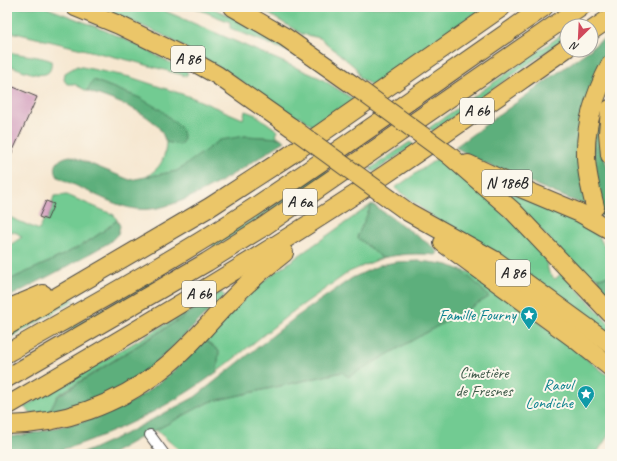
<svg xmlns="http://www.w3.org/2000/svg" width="617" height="461" font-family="Caveat,sans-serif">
	<rect width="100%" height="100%" fill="#fbf7ec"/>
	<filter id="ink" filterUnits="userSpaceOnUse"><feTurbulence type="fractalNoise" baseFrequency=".025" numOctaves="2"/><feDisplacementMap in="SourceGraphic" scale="8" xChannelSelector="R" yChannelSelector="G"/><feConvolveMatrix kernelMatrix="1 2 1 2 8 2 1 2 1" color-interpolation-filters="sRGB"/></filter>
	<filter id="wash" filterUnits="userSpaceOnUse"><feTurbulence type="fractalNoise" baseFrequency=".012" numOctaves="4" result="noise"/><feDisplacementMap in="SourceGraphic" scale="16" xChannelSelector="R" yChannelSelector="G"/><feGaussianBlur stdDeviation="0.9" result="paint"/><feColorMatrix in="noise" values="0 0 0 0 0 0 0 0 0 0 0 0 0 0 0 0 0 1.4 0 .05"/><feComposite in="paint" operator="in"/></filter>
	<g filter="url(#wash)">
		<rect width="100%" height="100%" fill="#f6e7d0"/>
		<!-- green -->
		<g fill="#72cb92" stroke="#4e7b5e">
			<polygon points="7,7 45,7 97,27 135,44 188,72 186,76 132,61 7,31"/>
			<polygon points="98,7 156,7 320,78 355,100 315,128 299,116 296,119 224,70 161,34"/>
			<polygon points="193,7 210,7 243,22 294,54 230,28 230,22"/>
			<polygon points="257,7 485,7 374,87 360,78 356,68 320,38 302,34"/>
			<polygon points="567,31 567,37 433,131 429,128"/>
			<path d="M7 52C16 54 46 57 51 61 54 87 20 68 7 65Z"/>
			<path d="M77 66 130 77 191 97 243 119 245 111 256 115 278 131 276 135 280 138 245 136 187 164 177 171 146 177C161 167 165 160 166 142L180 145 140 98 93 80 87 91 74 84H67L64 80 65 73Z"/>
			<polygon points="410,142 414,145 374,172 370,169"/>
			<polygon points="438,158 497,206 544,253 549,273 555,279 562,273 610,324 610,336 441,223 395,188"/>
			<polygon points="325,170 329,173 214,248 212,244 264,212"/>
			<polygon points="511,193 566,213 595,231 610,255 610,277 609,276 598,278 580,271 510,198"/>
			<path d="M67 195 114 215 117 220C86 248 45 263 7 281V247L22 237 17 233 9 231 7 232V216L39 230 44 219 47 220 54 204 52 203 54 196Z"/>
			<polygon points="372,204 357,237 382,258 349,272 291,313 217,372 219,351 205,340 254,289 274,273"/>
			<polygon points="458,269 472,273 525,311 610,377 610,433 596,454 419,454 416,449 409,454 184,454 156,430 209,402 343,372 348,376 489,297 476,283"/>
			<polygon points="153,279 152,284 76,328 63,332"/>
			<polygon points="221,292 225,296 210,310 199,307 58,395 48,413 30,413 24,407"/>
			<polygon points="70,298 75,300 7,340 7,335"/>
		</g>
		<!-- forest -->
		<g fill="#5daf7c" stroke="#446d54">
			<polygon points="609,35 610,53 604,61 586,204 579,203 481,162 455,147 589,50 591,50 591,48"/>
			<path d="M93 80 140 98 161 110 181 128 184 139 180 145 166 142C164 138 163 134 161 131 148 110 109 99 87 91Z"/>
			<polygon points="594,123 604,124 605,159 610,177 610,221 600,215 594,191"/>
			<path d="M245 136 280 138 285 141C248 164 179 215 136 209 122 207 109 201 96 195 83 189 70 183 58 177 51 166 59 157 71 156L130 180 177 171 220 140Z"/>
			<path d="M372 204 433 247 438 253 436 255C417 253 400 254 382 258L357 237Z"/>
			<path d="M117 220 120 226 118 234 110 242 68 266 7 298V281C45 263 86 248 117 220Z"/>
			<path d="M420 261C433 263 447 263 458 269 470 276 480 287 489 297L348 377 342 372 209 402 156 430 143 436 111 454H78L88 451 125 434 195 397 296 317 352 278 380 265 396 262Z"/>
			<polygon points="609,276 610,277 610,301 602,293 598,278"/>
			<path d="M199 307 210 310C180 340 151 373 112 392 92 402 69 407 48 413L58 396Z"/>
			<path d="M205 340 219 351 217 372C183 397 151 414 113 431 89 441 64 451 38 454 28 455 17 454 7 454V437C24 436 41 431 58 427 75 423 94 419 111 412 148 396 178 368 205 340Z"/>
		</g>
		<g id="blocks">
			<!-- building -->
			<g fill="#d4a1bf">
				<polygon points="11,86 37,97 7,164 7,96"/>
				<polygon points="46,201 54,204 47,220 39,217"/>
			</g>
		</g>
	</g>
	<g filter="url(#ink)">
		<use href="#blocks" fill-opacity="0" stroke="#494744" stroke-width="1"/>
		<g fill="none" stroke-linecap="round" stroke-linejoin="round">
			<defs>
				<polyline id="street" points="150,435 164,454"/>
				<g id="highway">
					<polyline points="75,7 119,25 183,56 217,75 291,127"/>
					<polyline points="233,7 285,37 353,85"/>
					<polyline points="591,31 610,18"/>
					<polyline points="610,109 608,133 610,155"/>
					<polyline points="449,155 512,210 610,313"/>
					<polyline points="468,164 511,184 580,213 610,230"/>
					<polyline points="390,199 408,212 496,261 610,344"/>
					<path d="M595 207C591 190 586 172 586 155 585 123 596 92 610 65"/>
					<polyline points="443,243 575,339 610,367"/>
					<polyline points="7,309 43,294"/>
					<polyline points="7,326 210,207 290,155 502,7"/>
					<path d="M7 353C89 306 174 260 253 208 351 143 447 74 544 7"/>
					<polyline points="7,378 207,262 263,227 581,7"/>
					<path d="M7 406C135 332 263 256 386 174 447 133 507 90 567 48"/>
					<path d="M7 425C63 424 117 405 161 370 186 351 206 326 228 303 245 285 264 268 284 253"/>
				</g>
			</defs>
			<!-- street casing -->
			<use href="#street" stroke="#494744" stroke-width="12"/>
			<!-- highway casing -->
			<use href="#highway" stroke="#494744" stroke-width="20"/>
			<!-- street -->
			<use href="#street" stroke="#fff" stroke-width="10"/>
			<!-- highway -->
			<use href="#highway" stroke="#ebc669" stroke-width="18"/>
			<defs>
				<g id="highway-bridge">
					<polyline points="353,85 449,155"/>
					<polyline points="291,127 390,199"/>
				</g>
			</defs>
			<!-- highway-bridge casing -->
			<use href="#highway-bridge" stroke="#494744" stroke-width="20" stroke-linecap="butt"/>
			<!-- highway-bridge -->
			<use href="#highway-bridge" stroke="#ebc669" stroke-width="18"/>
		</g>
	</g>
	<!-- icons -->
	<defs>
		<symbol id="sight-pin" viewBox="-11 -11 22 30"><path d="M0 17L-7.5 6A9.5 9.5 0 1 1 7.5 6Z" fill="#0f9aa8" stroke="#fbf7ec"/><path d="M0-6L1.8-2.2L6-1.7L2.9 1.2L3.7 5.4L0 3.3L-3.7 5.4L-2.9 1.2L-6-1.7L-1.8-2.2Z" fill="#fff"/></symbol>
	</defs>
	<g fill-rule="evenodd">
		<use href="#sight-pin" x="519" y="305" width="20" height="27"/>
		<use href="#sight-pin" x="576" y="384" width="20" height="27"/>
	</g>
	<g text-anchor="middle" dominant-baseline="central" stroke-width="4" stroke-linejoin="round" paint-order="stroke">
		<!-- shield labels -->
		<g fill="#fbf7ec" stroke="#696865" stroke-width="1">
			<rect x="171" y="46" width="34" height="26" rx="3"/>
			<rect x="460" y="98" width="34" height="26" rx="3"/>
			<rect x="482" y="170" width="50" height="26" rx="3"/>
			<rect x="283" y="189" width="34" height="26" rx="3"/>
			<rect x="496" y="260" width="34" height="26" rx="3"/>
			<rect x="182" y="281" width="34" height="26" rx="3"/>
		</g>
		<g font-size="15" font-weight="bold" fill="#2b2b2b">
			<text x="188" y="59">A 86</text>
			<text x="477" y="111">A 6b</text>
			<text x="507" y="183">N 186B</text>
			<text x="300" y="202">A 6a</text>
			<text x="513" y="273">A 86</text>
			<text x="199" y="294">A 6b</text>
		</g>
		<!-- culture labels -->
		<g font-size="16" fill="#0d838f" stroke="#fbf7ec" text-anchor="end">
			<text x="516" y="315">Famille Fourny</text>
			<text x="573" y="385">Raoul<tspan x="573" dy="18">Londiche</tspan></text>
		</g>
		<!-- park labels -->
		<g font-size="16" fill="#405b4a" stroke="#fbf7ec">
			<text x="484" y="373">Cimetière<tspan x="484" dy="18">de Fresnes</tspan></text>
		</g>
	</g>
	<!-- margin -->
	<rect width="617" height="461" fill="none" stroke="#fbf7ec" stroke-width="24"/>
	<!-- north arrow -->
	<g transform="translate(579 38) rotate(204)"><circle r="19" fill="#fbf7ec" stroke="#a8a59f"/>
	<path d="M0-3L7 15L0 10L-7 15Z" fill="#d1495b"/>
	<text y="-6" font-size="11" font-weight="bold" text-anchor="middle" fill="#2b2b2b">N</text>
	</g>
</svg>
